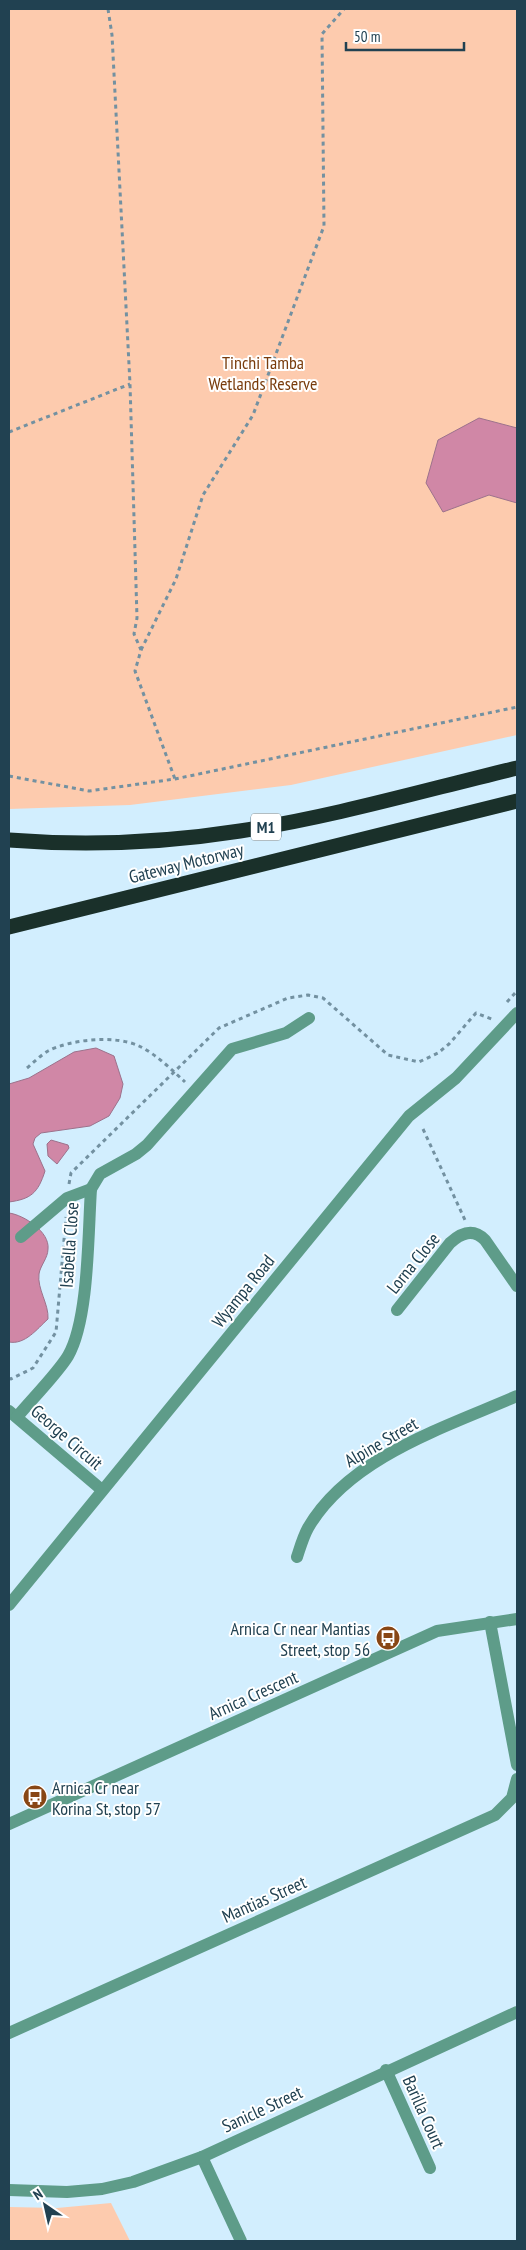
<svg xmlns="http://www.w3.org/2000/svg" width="526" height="2250" font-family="'PT Sans Narrow',sans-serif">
	<rect width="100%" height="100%" fill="#d2eefe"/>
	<!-- green -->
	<g fill="#fdcbae">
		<polygon points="9,9 517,9 517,735 291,785 130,805 9,809"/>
		<polygon points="111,2203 130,2241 9,2241 9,2207 57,2208"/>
	</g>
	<!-- water -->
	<g fill="#d087a6" stroke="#9c728c">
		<polygon points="479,418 517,428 517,503 489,495 443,512 426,483 438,440"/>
		<path d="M96 1048 114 1056 123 1084 120 1098 109 1116 90 1126 41 1133 35 1138 33 1144 45 1171C38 1193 31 1199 9 1202V1084L29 1078 74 1052Z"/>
		<polygon points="51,1140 68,1145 69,1148 57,1164 48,1156 47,1144"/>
		<path d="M9 1213C24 1215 50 1232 48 1249 48 1258 40 1266 39 1274 37 1289 49 1304 48 1319 37 1329 25 1345 9 1342Z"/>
	</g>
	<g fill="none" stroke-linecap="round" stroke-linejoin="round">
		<!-- path -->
		<g stroke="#7391a1" stroke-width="3" stroke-dasharray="4 4" stroke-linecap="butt">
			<polyline points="108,9 112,35 130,384 137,618 134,634 141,650 135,671 175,779"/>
			<polyline points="9,432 130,384"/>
			<polyline points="141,650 176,579 203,495 253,415 324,226 322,34 344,9"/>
			<polyline points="9,776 89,791 175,779 517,707"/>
			<polyline points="507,1002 517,991"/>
			<path d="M27 1068C34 1062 41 1055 48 1051 71 1039 116 1035 139 1046 156 1054 172 1070 185 1082"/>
			<polyline points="423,1129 465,1220"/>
			<polyline points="69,1184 71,1173 219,1028 288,998 308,995 323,998 388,1055 419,1062 438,1053 449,1044 476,1013 494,1020"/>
			<polyline points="9,1378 11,1379 33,1368 56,1332 66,1217"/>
		</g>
		<!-- minor -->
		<g stroke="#5e9c89" stroke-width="12">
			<polyline points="21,1237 67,1198 91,1189"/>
			<path d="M397 1310 450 1243C461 1233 473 1228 485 1240L517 1286"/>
			<polyline points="9,1411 102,1490"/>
			<path d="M17 1417C31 1400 57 1374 68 1356 89 1320 88 1233 91 1189L100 1174 136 1154 147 1145 232 1049 286 1033 309 1018"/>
			<path d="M297 1557C300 1548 303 1537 308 1528 349 1457 446 1427 517 1396"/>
			<polyline points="9,1605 409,1116 456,1078 517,1013"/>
			<polyline points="490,1622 517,1765"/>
			<polyline points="9,1824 437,1631 517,1619"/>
			<polyline points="9,2033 495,1815 512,1798 517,1779"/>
			<polyline points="386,2070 430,2168"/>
			<polyline points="202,2157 241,2241"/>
			<polyline points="9,2190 67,2192 102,2189 133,2182 202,2157 517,2012"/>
		</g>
		<!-- highway -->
		<g stroke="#1a302a" stroke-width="15">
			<path d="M9 840C86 846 163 843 240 831 333 817 425 790 517 768"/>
			<polyline points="9,927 517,801"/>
		</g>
	</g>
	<!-- icons -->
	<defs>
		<symbol id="bus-disc" viewBox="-11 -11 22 22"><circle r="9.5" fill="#884614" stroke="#fff"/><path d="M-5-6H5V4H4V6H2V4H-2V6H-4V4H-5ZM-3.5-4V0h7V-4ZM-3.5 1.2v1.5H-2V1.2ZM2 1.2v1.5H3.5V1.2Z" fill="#fff"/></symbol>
	</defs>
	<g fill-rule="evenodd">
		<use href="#bus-disc" x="374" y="1624" width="28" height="28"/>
		<use href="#bus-disc" x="21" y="1783" width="28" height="28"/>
	</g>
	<g text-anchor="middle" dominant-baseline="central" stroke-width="4" stroke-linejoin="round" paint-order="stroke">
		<!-- shield labels -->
		<rect fill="#fff" stroke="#647a85" stroke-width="1" x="251" y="813.5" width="30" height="27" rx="4"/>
		<g font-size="16" font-weight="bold" fill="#214151">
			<text x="266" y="827">M1</text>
		</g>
		<!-- park labels -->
		<g font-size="18" fill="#793c0c" stroke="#fff">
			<text x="263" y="362">Tinchi Tamba<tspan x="263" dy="21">Wetlands Reserve</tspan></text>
		</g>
		<!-- street labels -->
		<g font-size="18" fill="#214151" stroke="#fff">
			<text transform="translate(186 863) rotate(-14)">Gateway Motorway</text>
			<text transform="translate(69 1245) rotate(-86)">Isabella Close</text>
			<text transform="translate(413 1263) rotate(-51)">Lorna Close</text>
			<text transform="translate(243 1291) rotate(-51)">Wyampa Road</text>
			<text transform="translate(67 1437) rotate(41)">George Circuit</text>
			<text transform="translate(381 1442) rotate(-30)">Alpine Street</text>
			<text transform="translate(253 1695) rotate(-24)">Arnica Crescent</text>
			<text transform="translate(264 1899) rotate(-24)">Mantias Street</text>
			<text transform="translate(262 2109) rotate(-25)">Sanicle Street</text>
			<text transform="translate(424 2112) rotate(66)">Barilla Court</text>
		</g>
		<!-- poi labels -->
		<g font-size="18" fill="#214151" stroke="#fff" text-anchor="end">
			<text x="370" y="1628">Arnica Cr near Mantias<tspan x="370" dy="21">Street, stop 56</tspan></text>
			<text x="52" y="1787" text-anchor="start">Arnica Cr near<tspan x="52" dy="21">Korina St, stop 57</tspan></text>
		</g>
	</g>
	<!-- border -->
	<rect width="526" height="2250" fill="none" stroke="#214151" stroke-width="20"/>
	<!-- north arrow -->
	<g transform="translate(45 2205) rotate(326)" stroke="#ffffff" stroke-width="4" paint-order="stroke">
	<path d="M0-4L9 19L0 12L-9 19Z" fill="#214151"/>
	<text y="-8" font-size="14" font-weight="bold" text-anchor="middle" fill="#214151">N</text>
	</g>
	<!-- scale -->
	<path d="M346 42v8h118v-8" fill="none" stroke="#214151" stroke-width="2.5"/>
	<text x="354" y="42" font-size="15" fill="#214151" stroke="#ffffff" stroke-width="4" paint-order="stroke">50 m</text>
</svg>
